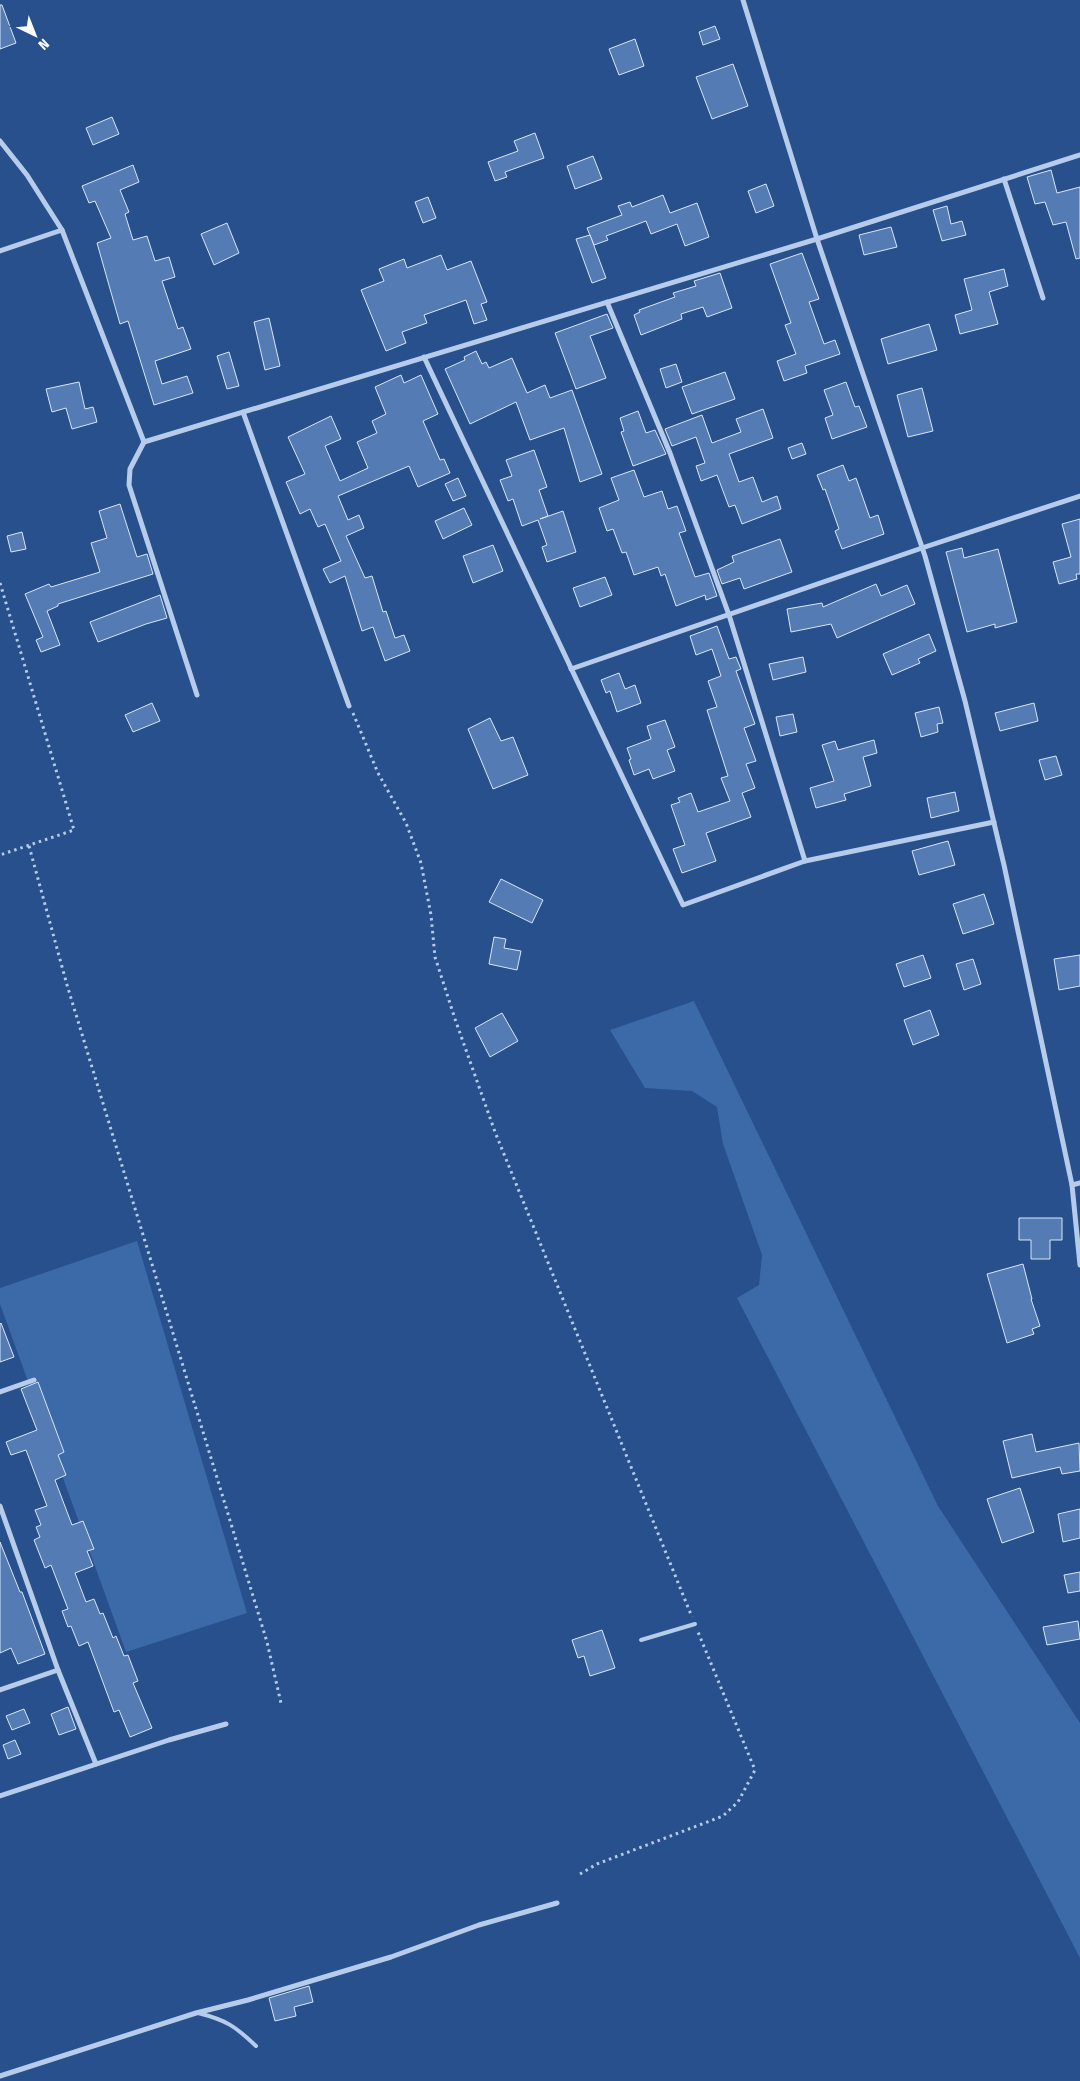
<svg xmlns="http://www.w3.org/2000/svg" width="1080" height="2081" font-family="'Fira Sans Condensed',sans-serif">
	<rect width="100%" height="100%" fill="#27508c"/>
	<!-- green -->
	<g fill="#3c69a8">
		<polygon points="694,1001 938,1506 1080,1723 1080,1958 737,1298 759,1285 762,1255 723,1144 717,1107 692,1091 645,1088 610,1030"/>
		<polygon points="137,1241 247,1613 126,1652 0,1304 0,1288"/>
	</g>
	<!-- building -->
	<g fill="#547bb4" stroke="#dae6f8">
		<polygon points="0,5 2,5 16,43 0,49"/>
		<polygon points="715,26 720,39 703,45 699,32"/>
		<polygon points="635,39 644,66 619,75 609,49"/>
		<polygon points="733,64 748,106 712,119 696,77"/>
		<polygon points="112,117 119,134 93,145 86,128"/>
		<polygon points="535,133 544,158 505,172 507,177 495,181 488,162 518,151 514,141"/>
		<polygon points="593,156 602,179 575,189 567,166"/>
		<polygon points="133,165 139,182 120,190 129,212 125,214 133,240 147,236 155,261 169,257 175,277 162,281 178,329 183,327 191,349 155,361 162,384 187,376 193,393 154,405 128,321 120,324 97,243 111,238 95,201 89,203 82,186"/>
		<polygon points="1051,170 1057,193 1080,187 1080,258 1076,259 1066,222 1053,225 1045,202 1035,204 1027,177"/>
		<polygon points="766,184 774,206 756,213 748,191"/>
		<polygon points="663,195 670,213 697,203 709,237 685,246 677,224 651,234 646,221 606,236 608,240 594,245 587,228 622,215 618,206 630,202 632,207"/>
		<polygon points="428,197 436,218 423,223 415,202"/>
		<polygon points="947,206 951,224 962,221 966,235 942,241 933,210"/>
		<polygon points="227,223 239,253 214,265 201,234"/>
		<polygon points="891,227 897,247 864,255 859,235"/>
		<polygon points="590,235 606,278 592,283 576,239"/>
		<polygon points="802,253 819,299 809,302 824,344 835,340 840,354 805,366 807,373 784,381 777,361 796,354 785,325 791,323 770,264"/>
		<polygon points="441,255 447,270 471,261 487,302 481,304 487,320 474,324 466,300 424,315 427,323 402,332 406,343 386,351 361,290 384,281 379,269 404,259 407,268"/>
		<polygon points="1004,269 1008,286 989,292 998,324 960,334 955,315 972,310 964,279"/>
		<polygon points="720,273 732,308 707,317 703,307 681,314 682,319 641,335 634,315 640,312 639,310 675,297 673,293 696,286 694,281"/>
		<polygon points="607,314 613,328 590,336 606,378 576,389 555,333"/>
		<polygon points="269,318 280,366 265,370 254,322"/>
		<polygon points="929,324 937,350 888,364 881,339"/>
		<polygon points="476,351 482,364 486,362 489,368 512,358 527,393 545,385 550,398 572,390 602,474 580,482 564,428 530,440 516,402 470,424 445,369 465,360 464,357"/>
		<polygon points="229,352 239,386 227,389 217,356"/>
		<polygon points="676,364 682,382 666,388 660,369"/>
		<polygon points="725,372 735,399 692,414 682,387"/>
		<polygon points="401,375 404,383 421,375 438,414 423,421 440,460 444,459 450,473 418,487 409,466 338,496 348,520 359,515 364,528 346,536 365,578 372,576 383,612 386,611 395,638 404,635 410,651 385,661 373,627 362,631 345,576 330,583 323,569 341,561 325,524 318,527 310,509 300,514 286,482 305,474 288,437 331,416 341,439 325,446 340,481 368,468 357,442 377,433 372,421 386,414 375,387"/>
		<polygon points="79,382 85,409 93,407 97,422 72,429 66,408 52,412 46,389"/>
		<polygon points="846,382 855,407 859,406 867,427 832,439 825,418 833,415 824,390"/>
		<polygon points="922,388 933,431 908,437 897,395"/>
		<polygon points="763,409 773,438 729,454 739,482 753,477 762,502 777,496 781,509 742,524 735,505 729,507 717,475 701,481 696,466 705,463 696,437 672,446 665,429 702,415 712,443 741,432 736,419"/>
		<polygon points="638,411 646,433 655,430 666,454 633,466 621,432 624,431 620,418"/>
		<polygon points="802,443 806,454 792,459 788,448"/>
		<polygon points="534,450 547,487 539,490 548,516 540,519 563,511 576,552 547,562 542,547 547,545 538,520 522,526 513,499 508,501 500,480 512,476 506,460"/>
		<polygon points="843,465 849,481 856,478 870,518 878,515 884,534 842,549 835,531 839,529 825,489 823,490 817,475"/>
		<polygon points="634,470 644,497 662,491 668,509 677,506 686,531 679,533 695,577 709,573 717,596 706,600 705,595 676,606 665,574 661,576 658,567 634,575 626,552 622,553 613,529 607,531 599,508 619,500 611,478"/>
		<polygon points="458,478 466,496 453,501 445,484"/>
		<polygon points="120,504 137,557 147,554 153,574 58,604 58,606 47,611 60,645 41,652 36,640 43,637 25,594 49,584 51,587 100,572 91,543 107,538 99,511"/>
		<polygon points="464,508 472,525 443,539 435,521"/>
		<polygon points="1080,519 1080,574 1076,574 1077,579 1059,584 1053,562 1071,557 1062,524"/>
		<polygon points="22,532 26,549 11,552 7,536"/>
		<polygon points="780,539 792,572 744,589 740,578 722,584 717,570 734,562 732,556"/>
		<polygon points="493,545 503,571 473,583 463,556"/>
		<polygon points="962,548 964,558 998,549 1017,622 995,628 995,624 967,632 946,552"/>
		<polygon points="605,577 612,595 580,607 573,588"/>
		<polygon points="876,584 881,596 907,585 915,604 837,638 831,624 791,632 787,609 822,603 823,607"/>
		<polygon points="160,595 167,618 146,624 98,642 90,622"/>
		<polygon points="717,626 729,659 736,657 741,669 736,671 755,724 744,728 756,761 746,764 755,788 742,793 751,817 706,833 716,861 682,873 673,849 685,845 671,805 680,802 678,798 691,793 698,812 730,801 721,778 728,776 707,710 717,707 708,681 721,676 712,649 696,655 690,636"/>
		<polygon points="929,634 936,651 918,659 920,663 892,675 883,654"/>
		<polygon points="803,657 806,672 773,680 769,664"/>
		<polygon points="619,673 625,689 635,685 641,703 617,712 610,691 606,693 601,680"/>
		<polygon points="152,703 160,721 133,732 125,715"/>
		<polygon points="1034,703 1038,721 1000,731 995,713"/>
		<polygon points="939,707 943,723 937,724 938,732 921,737 915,713"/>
		<polygon points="793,714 797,732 780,736 776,717"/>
		<polygon points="490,718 501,741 513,737 528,775 493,789 468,729"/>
		<polygon points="665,720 675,747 667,750 675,771 653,779 649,769 634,775 629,760 631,759 627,748 651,739 647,726"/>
		<polygon points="874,740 877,753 863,757 871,786 844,794 846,800 816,808 810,788 834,781 822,745 835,741 838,750"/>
		<polygon points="1056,756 1062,775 1045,780 1039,760"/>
		<polygon points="955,792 959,811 931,818 927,798"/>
		<polygon points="948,841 955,865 919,875 912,851"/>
		<polygon points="501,879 543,900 532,923 489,902"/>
		<polygon points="984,894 994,924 963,934 953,904"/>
		<polygon points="494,937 506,939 504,948 521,951 517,970 489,964"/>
		<polygon points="923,955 931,978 904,987 896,964"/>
		<polygon points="1080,955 1080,986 1059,990 1054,959"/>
		<polygon points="973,959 981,984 964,990 956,964"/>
		<polygon points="930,1010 939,1035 913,1045 904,1020"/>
		<polygon points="502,1013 518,1041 490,1057 475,1028"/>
		<polygon points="1019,1218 1062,1218 1062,1240 1050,1240 1050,1259 1031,1259 1031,1240 1019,1240"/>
		<polygon points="1023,1264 1032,1299 1031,1299 1040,1326 1032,1329 1034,1334 1007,1343 987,1274"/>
		<polygon points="1,1323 14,1357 0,1362 0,1324"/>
		<polygon points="38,1382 64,1452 58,1455 66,1475 55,1480 72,1525 83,1521 94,1549 87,1551 93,1566 75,1573 86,1602 94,1599 100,1614 103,1613 113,1638 116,1636 124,1656 128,1655 138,1681 133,1683 152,1728 130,1737 119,1710 114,1712 88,1642 79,1646 71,1626 68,1627 62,1611 68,1609 51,1565 45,1568 34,1540 40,1537 36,1527 41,1525 35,1510 47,1506 26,1450 11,1455 6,1442 37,1430 21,1389"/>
		<polygon points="1032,1434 1036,1452 1079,1443 1080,1471 1062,1474 1060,1467 1012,1478 1003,1441"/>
		<polygon points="1020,1488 1034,1532 1002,1543 987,1499"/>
		<polygon points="1080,1509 1080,1538 1063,1542 1058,1514"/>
		<polygon points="0,1542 20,1592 22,1592 45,1654 18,1664 11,1648 0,1653"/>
		<polygon points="1080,1572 1080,1591 1068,1593 1064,1575"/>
		<polygon points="1078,1621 1080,1639 1047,1645 1043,1627"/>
		<polygon points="602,1630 615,1668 590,1676 584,1656 578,1658 572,1640"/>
		<polygon points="68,1707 76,1729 59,1735 51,1714"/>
		<polygon points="24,1709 30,1723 12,1730 6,1716"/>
		<polygon points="15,1740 21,1754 8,1759 3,1745"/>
		<polygon points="309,1986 313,2002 294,2007 296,2016 275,2021 269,1998"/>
	</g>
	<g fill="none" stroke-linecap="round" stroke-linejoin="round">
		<!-- path -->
		<g stroke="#b6ccea" stroke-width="3" stroke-dasharray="2.5 4" stroke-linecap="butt">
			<polyline points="0,583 74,830 0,855"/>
			<polyline points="353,713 378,773 406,823 421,863 431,915 435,957 455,1019 495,1132 692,1617"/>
			<polyline points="29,846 67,985 267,1642 281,1703"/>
			<polyline points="580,1874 597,1864 723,1816 738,1802 755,1770 698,1632"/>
		</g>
		<!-- lane -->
		<g stroke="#b6ccea" stroke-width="4">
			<polyline points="641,1640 695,1624"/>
			<path d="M198 2013C226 2020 235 2026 256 2046"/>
		</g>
		<!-- street -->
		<g stroke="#b6ccea" stroke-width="5">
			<polyline points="743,0 817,239 925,556 965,701 1004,865 1072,1185 1080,1265"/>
			<polyline points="0,141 27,175 62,230 144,442 817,239 1080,155"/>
			<polyline points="1004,179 1043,298"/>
			<polyline points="0,251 62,230"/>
			<polyline points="607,302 670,453 729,615 805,861"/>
			<polyline points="424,357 683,905 805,861 994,822"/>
			<polyline points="243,412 349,706"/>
			<polyline points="144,442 130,469 129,485 197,695"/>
			<polyline points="571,669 922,548 1080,496"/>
			<polyline points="1072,1185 1080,1183"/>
			<polyline points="0,1392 34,1380"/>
			<polyline points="0,1506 58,1670 96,1764"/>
			<polyline points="0,1690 58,1670"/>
			<polyline points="0,1796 169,1740 226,1724"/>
			<polyline points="0,2076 196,2013 248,2000 391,1957 479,1925 557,1903"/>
		</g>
	</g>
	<!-- north arrow -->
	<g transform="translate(35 35) rotate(137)" stroke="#27508c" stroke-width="4" paint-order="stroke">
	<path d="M0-4L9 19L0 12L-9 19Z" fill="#ffffff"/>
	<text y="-8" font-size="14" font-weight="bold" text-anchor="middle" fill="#ffffff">N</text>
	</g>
</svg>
